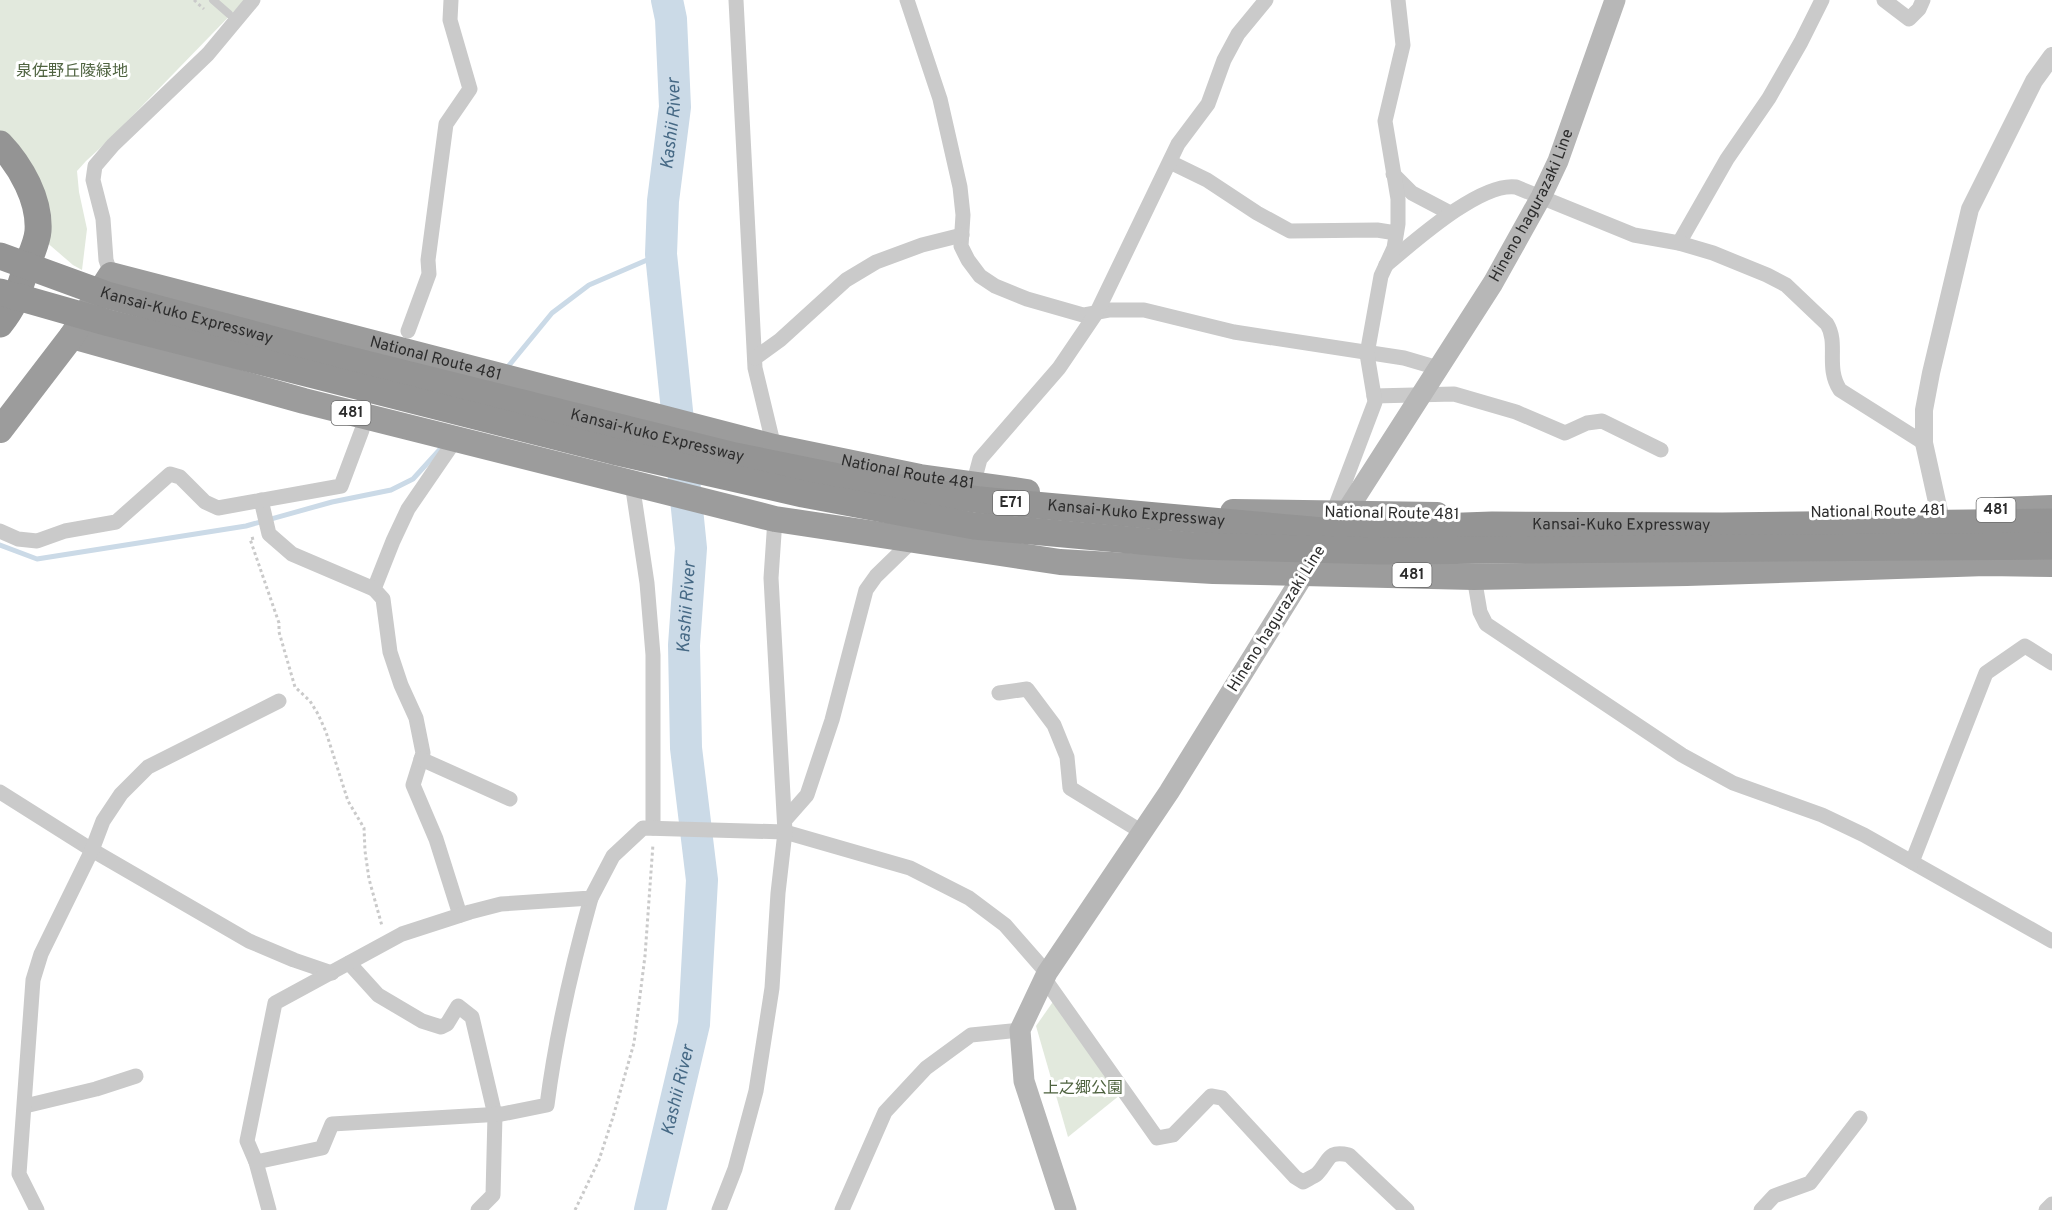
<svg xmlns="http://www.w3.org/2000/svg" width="2052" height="1210" font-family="Overpass,'Noto Sans JP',sans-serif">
	<rect width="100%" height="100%" fill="#fff"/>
	<!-- green -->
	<g fill="#e2e9dd">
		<polygon points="0,0 245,0 110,139 86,161 77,171 79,192 87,229 82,270 73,265 44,240 0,132"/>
		<polygon points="1057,996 1120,1095 1068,1137 1036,1026"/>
	</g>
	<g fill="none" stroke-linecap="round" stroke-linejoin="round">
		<!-- stream -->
		<g stroke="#cbdae7" stroke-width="5">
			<polyline points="506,369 552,313 589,285 661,254"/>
			<polyline points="0,545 37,559 246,526 332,502 391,490 413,479 443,446"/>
		</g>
		<!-- river -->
		<path stroke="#cbdae7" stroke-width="32" id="s1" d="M650 1210 694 1024 702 880 686 748 684 645 691 548 661 254 663 201 675 107 671 19 667 0"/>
		<!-- path -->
		<g stroke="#cacaca" stroke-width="3" stroke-dasharray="3 3" stroke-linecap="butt">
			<polyline points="194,0 204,9"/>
			<polyline points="254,538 250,539 279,623 279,632 295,687 310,701 318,714 326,732 348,801 364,828 365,851 369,879 382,926"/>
			<polyline points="575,1210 599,1160 613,1117 634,1043 645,956 653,844"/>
		</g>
		<!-- service -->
		<polyline stroke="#cacaca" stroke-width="8" points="213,0 229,14"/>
		<!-- minor -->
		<g stroke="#cacaca" stroke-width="15">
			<polyline points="736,0 755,368 774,447"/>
			<polyline points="907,0 940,99 960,187 963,215 961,246 968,260 980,276 995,286 1027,299 1083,315 1110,310 1144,310 1234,332 1404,358 1438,368"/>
			<polyline points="1884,0 1909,19 1919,9 1923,0"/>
			<polyline points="1170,162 1207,180 1257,213 1290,231 1377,230 1396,233"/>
			<polyline points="1393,174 1412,193 1450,213"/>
			<polyline points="1679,243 1727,159 1769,98 1801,42 1822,0"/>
			<path d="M1386 265C1414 242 1480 182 1516 187L1634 235 1679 243 1713 253 1767 275 1786 285 1827 324C1839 344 1825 367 1840 390L1924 443"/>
			<polyline points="111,275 106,260 103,219 93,180 95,166 113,145 208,54 253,0"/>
			<polyline points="408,331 429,274 428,260 446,124 470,89 450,20 451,0"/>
			<polyline points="755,358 780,340 846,280 876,262 922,245 962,235"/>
			<polyline points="1374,396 1454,394 1516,412 1565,433 1587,423 1602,421 1661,450"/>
			<polyline points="456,439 408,509 393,541 374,589 383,599 390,652 401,685 416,718 423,753 413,785 436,839 460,915"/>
			<polyline points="632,483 647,583 653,655 653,828"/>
			<polyline points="973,485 980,459 1059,368 1097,312 1178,144 1208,104 1224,60 1238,34 1266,0"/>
			<polyline points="261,500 269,534 292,554 374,589"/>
			<polyline points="1333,513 1375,402 1367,354 1381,276 1394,248 1398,224 1398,199 1385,121 1403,45 1398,0"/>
			<polyline points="0,531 18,539 37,541 65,531 116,522 170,474 180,477 205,502 218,508 341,486 362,430"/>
			<polyline points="1474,577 1480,612 1486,624 1682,755 1733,783 1822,815 1864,835 2052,941"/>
			<polyline points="999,693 1027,689 1054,725 1067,757 1070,788 1142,832"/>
			<polyline points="421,759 510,799"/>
			<polyline points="0,792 92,850 249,941 294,960 332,973"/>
			<polyline points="785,820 807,795 832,720 866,590 876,576 913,540"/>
			<polyline points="1912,862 1986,673 2025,646 2052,663"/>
			<polyline points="349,963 378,995 422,1021 441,1027 447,1024 458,1006 472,1017 495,1115 493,1195 478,1210"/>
			<path d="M1044 978 1157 1138 1173 1135 1211 1096 1222 1098 1295 1177 1303 1182C1308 1179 1313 1177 1317 1174 1330 1161 1326 1150 1349 1155L1407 1210"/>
			<polyline points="25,1106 96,1089 136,1076"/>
			<path d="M256 1162 322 1148 332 1124 502 1114 547 1105C556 1035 572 966 591 898"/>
			<polyline points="37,1210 19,1174 33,980 41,954 92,850 103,821 121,794 148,767 279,701"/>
			<polyline points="269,1210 256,1162 247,1141 275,1003 402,934 470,912 501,904 591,898 613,856 643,828 785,832 910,868 969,898 1005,925 1047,973"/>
			<polyline points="719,1210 735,1169 756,1091 772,988 778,893 785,832 771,578 775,519"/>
			<polyline points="842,1210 885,1112 926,1068 971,1035 1020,1030"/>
			<polyline points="1761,1210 1774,1196 1810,1183 1860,1118"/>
			<polyline points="2046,1210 2052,1204"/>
		</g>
		<!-- tertiary -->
		<polyline stroke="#cacaca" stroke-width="18" points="1939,511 1924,443 1924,410 1931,373 1970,209 2034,81 2052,56"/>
		<!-- secondary -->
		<g stroke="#b7b7b7" stroke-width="21">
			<path id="s2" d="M1339 523 1493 283 1541 197 1558 161 1615 0"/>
			<polyline points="1066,1210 1024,1081 1020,1030 1047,973 1169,792 1311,563"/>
		</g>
		<!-- trunk -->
		<g stroke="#9c9c9c" stroke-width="26">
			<polyline points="72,336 304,401 775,519 1060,562 1213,571 1474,577 1687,573 1986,563 2052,564"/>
			<path id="s3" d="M0 430 72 336 111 275 774 447 920 477 1027 492"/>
			<polyline points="1998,510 2052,508"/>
			<polyline points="1233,512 1437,515"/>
		</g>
		<!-- motorway -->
		<path stroke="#949494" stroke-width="27" d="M0 144C21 166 40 200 38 231 37 244 29 258 25 271 18 293 15 306 0 324"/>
		<!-- motorway-bridge -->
		<g stroke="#949494" stroke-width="27">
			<path id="s4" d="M0 256 107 295 334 356 735 456 863 482 980 500 1323 531 1492 525 1722 526 2052 522"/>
			<polyline points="0,292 109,323 613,451 803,494 974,526 1195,546 1380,551 2052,546"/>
		</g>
	</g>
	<g text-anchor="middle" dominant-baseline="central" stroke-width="6" stroke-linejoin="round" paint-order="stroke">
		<!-- shield labels -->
		<g fill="#fff" stroke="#6c6c6c" stroke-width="1.5">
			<rect x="331.5" y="401" width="39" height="24" rx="4.5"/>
			<rect x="993" y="491" width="36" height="24" rx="4.5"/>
			<rect x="1976.5" y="498" width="39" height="24" rx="4.5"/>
			<rect x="1392.5" y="563" width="39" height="24" rx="4.5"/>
		</g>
		<g font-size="15" font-weight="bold" fill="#2d2d2d">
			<text x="351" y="413">481</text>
			<text x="1011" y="503">E71</text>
			<text x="1996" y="510">481</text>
			<text x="1412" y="575">481</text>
		</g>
		<!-- park labels -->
		<g font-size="16" fill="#4f6340" stroke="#fff">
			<text x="72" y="72">泉佐野丘陵緑地</text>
			<text x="1083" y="1089">上之郷公園</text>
		</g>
		<!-- street labels -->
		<g font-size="16" fill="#2d2d2d" stroke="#fff">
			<text stroke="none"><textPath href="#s2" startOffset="372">Hineno hagurazaki Line</textPath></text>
			<text stroke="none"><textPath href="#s4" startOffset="196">Kansai-Kuko Expressway</textPath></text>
			<text stroke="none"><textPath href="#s3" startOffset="526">National Route 481</textPath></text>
			<text stroke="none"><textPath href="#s4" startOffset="682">Kansai-Kuko Expressway</textPath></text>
			<text stroke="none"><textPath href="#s3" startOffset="1012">National Route 481</textPath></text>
			<text transform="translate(1878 512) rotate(-1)">National Route 481</text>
			<text transform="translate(1392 514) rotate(1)">National Route 481</text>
			<text stroke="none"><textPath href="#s4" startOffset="1168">Kansai-Kuko Expressway</textPath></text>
			<text stroke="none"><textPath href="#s4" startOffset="1654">Kansai-Kuko Expressway</textPath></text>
			<text transform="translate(1277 619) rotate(-58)">Hineno hagurazaki Line</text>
		</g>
		<!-- water labels -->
		<g font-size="18" font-style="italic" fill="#466985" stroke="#fff">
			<text stroke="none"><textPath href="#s1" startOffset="1095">Kashii River</textPath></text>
			<text stroke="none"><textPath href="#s1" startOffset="609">Kashii River</textPath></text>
			<text stroke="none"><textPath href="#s1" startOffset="123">Kashii River</textPath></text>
		</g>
	</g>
</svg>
